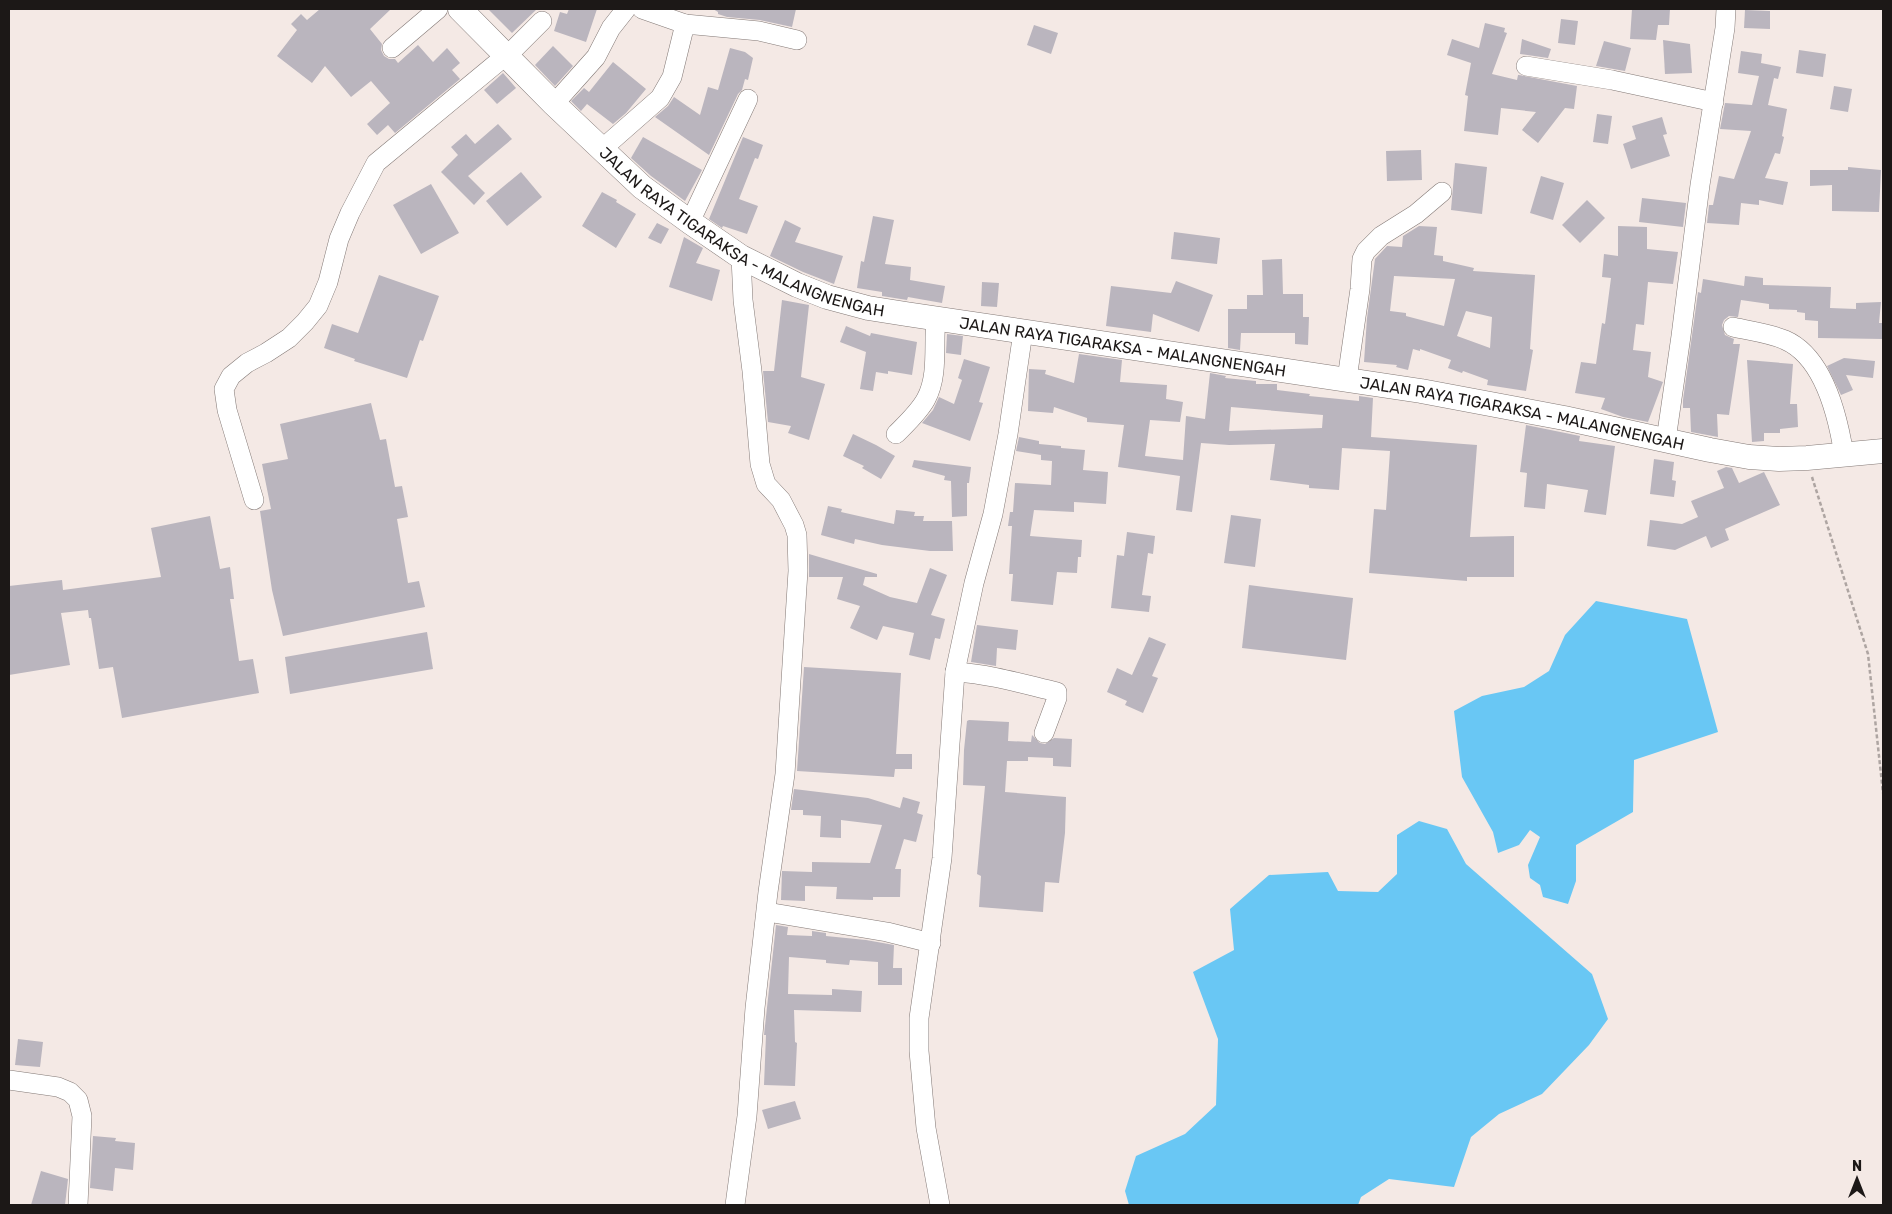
<svg xmlns="http://www.w3.org/2000/svg" width="1892" height="1214" font-family="Rubik,sans-serif">
	<rect width="100%" height="100%" fill="#f4e9e5"/>
	<!-- water -->
	<g fill="#69c7f4">
		<polygon points="1596,601 1687,619 1718,732 1634,760 1633,812 1576,845 1576,881 1568,904 1543,897 1540,885 1530,878 1528,865 1540,837 1530,830 1519,845 1498,853 1493,832 1462,777 1454,711 1482,696 1524,687 1549,671 1565,635"/>
		<polygon points="1419,821 1447,829 1466,864 1592,974 1608,1019 1589,1045 1542,1094 1499,1114 1471,1137 1454,1187 1389,1179 1361,1197 1358,1205 1129,1205 1125,1191 1136,1156 1185,1134 1216,1105 1218,1039 1193,972 1234,950 1230,909 1269,875 1328,872 1338,891 1378,892 1397,874 1397,835"/>
	</g>
	<!-- building -->
	<g fill="#bab5be" fill-rule="evenodd">
		<polygon points="320,9 391,9 370,29 382,44 381,50 384,56 389,59 395,59 398,63 418,45 433,62 447,48 460,63 452,70 460,79 395,133 388,125 377,135 367,124 390,103 371,81 351,97 325,66 312,83 277,56 297,30 291,24 301,14 307,20"/>
		<polygon points="488,9 537,9 512,33"/>
		<polygon points="569,9 597,9 586,42 554,31 560,12 567,14"/>
		<polygon points="713,9 796,9 792,27 760,20 727,17 718,14 718,12"/>
		<polygon points="1632,9 1670,9 1669,25 1658,25 1656,40 1630,39"/>
		<polygon points="1745,10 1770,11 1770,29 1744,28"/>
		<polygon points="1561,19 1578,21 1575,45 1558,43"/>
		<polygon points="1485,23 1505,28 1504,32 1507,33 1492,74 1517,80 1518,75 1519,75 1577,86 1574,109 1565,108 1538,143 1522,130 1536,112 1501,108 1498,135 1464,131 1468,96 1465,95 1471,63 1447,55 1452,39 1479,48"/>
		<polygon points="1034,25 1058,33 1051,54 1027,45"/>
		<polygon points="1522,39 1551,49 1548,58 1520,54"/>
		<polygon points="1663,40 1690,44 1692,73 1665,74"/>
		<polygon points="1604,41 1631,48 1625,71 1596,66"/>
		<polygon points="553,46 573,66 555,86 535,65"/>
		<polygon points="730,48 745,52 753,58 748,80 745,79 742,90 738,94 709,155 655,117 668,106 674,97 700,115 708,87 718,90"/>
		<polygon points="1799,50 1826,54 1823,77 1796,73"/>
		<polygon points="1741,51 1762,54 1761,63 1781,67 1778,79 1774,78 1768,105 1787,109 1782,136 1784,137 1780,154 1775,153 1765,178 1788,182 1783,205 1759,200 1759,205 1741,203 1739,225 1707,223 1709,205 1713,205 1719,176 1734,179 1751,131 1720,129 1725,103 1752,105 1759,76 1738,73"/>
		<polygon points="613,62 646,89 626,113 613,124 587,104 581,111 571,101 584,88 589,92"/>
		<polygon points="503,73 516,88 497,104 484,90"/>
		<polygon points="1834,86 1852,89 1848,112 1830,109"/>
		<polygon points="1597,114 1612,116 1608,144 1593,142"/>
		<polygon points="1662,117 1667,134 1663,135 1670,156 1631,169 1623,144 1636,139 1632,126"/>
		<polygon points="498,124 512,139 468,176 485,193 474,205 441,172 458,155 451,147 466,134 475,144"/>
		<polygon points="643,137 702,170 685,201 651,176 631,158"/>
		<polygon points="743,137 763,145 758,159 755,158 739,199 758,206 747,234 723,226 722,228 709,219"/>
		<polygon points="1421,150 1422,180 1387,181 1386,151"/>
		<polygon points="1455,163 1487,167 1482,214 1451,210"/>
		<polygon points="1848,167 1881,170 1879,212 1832,211 1832,185 1810,186 1810,170 1848,170"/>
		<polygon points="521,172 542,197 507,226 486,201"/>
		<polygon points="1541,176 1564,183 1553,220 1530,213"/>
		<polygon points="431,184 459,233 421,254 393,205"/>
		<polygon points="602,192 617,200 616,202 636,214 616,248 582,226"/>
		<polygon points="1642,198 1686,203 1683,227 1639,222"/>
		<polygon points="1587,200 1605,218 1580,243 1562,225"/>
		<polygon points="873,216 894,220 885,264 911,267 910,280 945,286 942,303 908,297 907,300 882,296 882,292 857,288 861,261 864,262"/>
		<polygon points="785,220 801,228 795,242 843,256 834,284 803,272 770,256"/>
		<polygon points="657,223 669,229 661,244 648,238"/>
		<path d="M1419 226 1437 227 1434 255 1443 256V261L1474 268 1473 271 1535 275 1530 349 1533 350 1526 391 1487 385 1488 380 1463 371 1462 373 1448 368 1451 360 1420 349V351L1413 349 1408 370 1396 367 1397 365 1364 362 1367 318 1375 259 1387 246 1402 247 1403 236ZM1394 276 1455 279 1444 326 1406 316V313L1390 311ZM1466 311 1492 317 1490 348 1457 336Z"/>
		<polygon points="1618,226 1647,227 1647,249 1678,252 1673,284 1648,282 1644,325 1636,324 1633,350 1651,352 1648,377 1663,382 1648,422 1623,417 1601,409 1605,398 1575,393 1581,362 1596,364 1602,323 1605,324 1611,278 1602,277 1604,254 1618,256"/>
		<polygon points="1174,232 1220,238 1217,264 1171,259"/>
		<polygon points="684,237 703,248 696,263 720,270 712,301 669,287"/>
		<polygon points="1282,259 1283,294 1303,294 1303,317 1309,317 1308,345 1295,344 1295,333 1241,333 1240,350 1228,348 1228,309 1247,309 1247,295 1263,295 1262,260"/>
		<polygon points="379,275 439,296 423,341 420,340 407,378 354,361 355,359 324,348 332,324 358,333"/>
		<polygon points="1745,276 1763,278 1763,285 1831,287 1830,308 1856,309 1856,303 1881,302 1879,323 1883,323 1883,339 1818,338 1818,321 1805,320 1805,313 1797,312 1797,310 1769,309 1769,304 1741,300 1738,317 1729,316 1724,320 1722,325 1725,335 1734,339 1733,344 1740,344 1729,415 1717,414 1718,437 1691,432 1690,408 1683,408 1683,400 1698,292 1701,293 1703,279 1744,286"/>
		<polygon points="1176,281 1213,295 1199,332 1153,314 1151,332 1106,326 1111,286 1171,293"/>
		<polygon points="982,282 999,283 997,307 981,306"/>
		<polygon points="782,300 809,305 801,377 825,384 809,440 788,433 791,426 768,422 763,371 774,371"/>
		<polygon points="846,326 870,336 871,333 917,342 912,375 888,371 888,374 876,372 873,391 860,389 866,352 840,342"/>
		<polygon points="947,334 963,336 961,355 946,353"/>
		<path d="M1079 354 1122 360 1120 382 1167 385 1166 399 1183 402 1180 422 1150 420 1145 456 1183 460 1186 416 1205 419 1210 373 1226 376 1225 378 1256 381V384H1277V390L1310 394 1309 396 1359 401V396L1373 398 1371 437 1477 445 1470 537 1514 536V577H1467V581L1369 573 1374 509 1386 510 1390 451 1342 448 1339 490 1309 488V485L1270 480 1275 444 1229 445 1201 443 1192 512 1176 510 1180 476 1118 467 1124 425 1087 422V418L1054 407 1053 413 1028 411 1029 369 1046 370 1045 374 1074 383ZM1231 407 1323 415 1322 428 1229 431Z"/>
		<polygon points="1844,358 1875,361 1873,378 1846,375 1853,390 1841,395 1827,366"/>
		<polygon points="964,359 990,367 979,402 983,403 970,441 922,423 933,410 939,397 954,404 962,380 958,378"/>
		<polygon points="1747,360 1793,364 1790,404 1797,404 1798,427 1780,429 1780,433 1764,433 1764,441 1752,442"/>
		<polygon points="371,403 380,440 386,439 395,487 402,486 408,517 397,519 408,583 419,581 425,607 283,636 272,590 260,511 271,509 262,464 288,459 280,424"/>
		<polygon points="1526,425 1580,436 1579,441 1615,446 1606,515 1584,512 1588,490 1547,484 1545,509 1524,507 1527,473 1520,472"/>
		<polygon points="853,434 876,445 895,456 881,479 862,468 864,466 843,456"/>
		<polygon points="1019,437 1039,441 1039,444 1061,446 1061,448 1085,450 1083,470 1108,472 1106,504 1074,502 1074,512 1034,510 1030,536 1082,540 1081,557 1078,557 1077,573 1057,572 1053,605 1011,601 1013,574 1009,574 1012,526 1008,526 1010,512 1013,512 1015,483 1051,485 1052,461 1041,460 1041,455 1016,451"/>
		<polygon points="1654,459 1674,462 1672,480 1676,481 1674,497 1650,494"/>
		<polygon points="914,460 971,467 969,483 967,483 967,516 952,517 951,481 944,480 945,476 912,467"/>
		<polygon points="1726,467 1732,468 1739,483 1764,472 1780,505 1725,529 1729,540 1711,548 1706,536 1675,550 1647,546 1650,520 1682,524 1698,517 1691,501 1724,488 1717,471"/>
		<polygon points="828,506 842,509 841,512 894,524 896,510 915,512 914,516 924,516 923,521 952,521 953,551 930,551 882,545 855,539 854,544 821,535"/>
		<polygon points="1231,515 1261,519 1255,567 1224,563"/>
		<polygon points="210,516 220,569 230,567 234,599 230,599 239,661 253,659 259,693 122,718 113,667 99,669 91,618 89,618 88,610 61,613 70,665 9,675 9,586 62,580 63,590 161,577 151,528"/>
		<polygon points="1127,532 1155,536 1153,554 1148,553 1142,595 1151,596 1149,612 1111,608 1117,555 1124,556"/>
		<polygon points="809,554 877,574 877,577 865,577 863,585 890,597 917,603 930,568 947,575 931,615 945,619 940,639 935,638 930,660 909,655 914,633 883,626 877,640 850,628 860,606 837,599 843,577 809,577"/>
		<polygon points="1249,585 1353,598 1346,660 1242,648"/>
		<polygon points="977,625 1018,630 1016,650 997,648 996,666 971,662"/>
		<polygon points="427,632 433,669 290,694 285,657"/>
		<polygon points="1149,637 1166,644 1152,676 1158,678 1143,713 1125,705 1127,701 1107,692 1117,668 1132,675"/>
		<polygon points="804,667 901,673 896,754 912,754 912,769 895,769 894,777 797,771"/>
		<polygon points="969,720 1009,722 1008,741 1031,742 1032,735 1040,743 1045,744 1054,738 1072,739 1071,767 1053,766 1053,758 1028,757 1028,761 1007,761 1005,792 1066,797 1065,833 1059,883 1045,882 1043,912 979,907 981,876 977,874 985,786 963,785 964,750 967,721"/>
		<polygon points="794,789 868,798 900,808 903,797 920,802 917,813 923,815 916,842 904,839 895,869 901,869 900,897 873,897 873,900 836,899 837,887 805,886 805,901 781,900 782,871 812,872 812,862 870,863 882,825 841,820 841,838 820,837 821,816 803,815 803,810 791,810"/>
		<polygon points="776,925 788,927 787,935 812,936 812,931 826,933 826,936 866,940 894,945 893,968 902,968 902,985 878,985 878,962 850,960 849,965 826,963 826,960 789,957 788,994 832,995 832,989 862,991 861,1012 794,1010 795,1042 797,1043 795,1086 764,1085 766,1035 764,1035"/>
		<polygon points="18,1039 43,1042 40,1067 15,1065"/>
		<polygon points="795,1101 801,1119 768,1129 762,1110"/>
		<polygon points="93,1136 116,1138 115,1141 135,1143 133,1170 115,1168 113,1191 90,1188"/>
		<polygon points="41,1171 68,1179 65,1205 31,1205"/>
	</g>
	<g fill="none" stroke-linecap="round" stroke-linejoin="round">
		<defs>
			<g id="minor">
				<polyline points="642,9 685,24"/>
				<polyline points="392,48 438,9"/>
				<polyline points="1526,66 1612,80 1714,102"/>
				<polyline points="554,104 596,57 611,28 626,9"/>
				<polyline points="602,149 660,98 672,77 685,24 759,31 797,40"/>
				<polyline points="690,222 748,99"/>
				<path d="M1733 327C1750 331 1769 333 1785 340 1824 357 1838 417 1844 455"/>
				<polyline points="1347,379 1360,289 1362,259 1366,251 1381,236 1416,214 1442,192"/>
				<path d="M896 434C907 423 919 412 926 399 939 375 933 344 936 318"/>
				<polyline points="1666,440 1681,336 1700,185 1725,28 1726,9"/>
				<polyline points="254,500 227,410 224,389 231,376 247,363 266,353 289,338 305,322 318,306 328,282 339,239 350,213 376,163 515,48 542,21"/>
				<path d="M955 672C990 674 1023 684 1057 692V698L1044 733"/>
				<polyline points="767,912 887,932 931,943"/>
				<polyline points="9,1080 58,1087 70,1092 78,1100 82,1116 78,1205"/>
				<polyline points="735,1205 747,1116 755,1008 768,892 785,774 798,571 797,535 794,525 781,500 766,484 760,464 752,371 743,300 741,257"/>
				<polyline points="940,1205 926,1128 919,1051 919,1018 942,858 955,672 974,583 993,514 1008,434 1023,332"/>
			</g>
			<g id="major">
				<path id="s1" d="M460 9 554 104 642 187 690 222 741 257 797 285 827 297 868 308 906 314 1421 391 1564 418 1710 450 1749 457 1779 459 1807 458 1883 451"/>
			</g>
		</defs>
		<!-- minor casing -->
		<use href="#minor" stroke="#837976" stroke-width="20"/>
		<!-- major casing -->
		<use href="#major" stroke="#837976" stroke-width="25"/>
		<!-- path -->
		<polyline stroke="#aea5a2" stroke-width="2.5" stroke-dasharray="4 2.5" stroke-linecap="butt" points="1812,477 1868,654 1883,793"/>
		<!-- minor -->
		<use href="#minor" stroke="#fff" stroke-width="19"/>
		<!-- major -->
		<use href="#major" stroke="#fff" stroke-width="24"/>
	</g>
	<g text-anchor="middle" dominant-baseline="central" stroke-width="4" stroke-linejoin="round" paint-order="stroke">
		<!-- street labels -->
		<g font-size="16" fill="#1c1817" stroke="#f4e9e5">
			<text stroke="none"><textPath href="#s1" startOffset="365">JALAN RAYA TIGARAKSA - MALANGNENGAH</textPath></text>
			<text stroke="none"><textPath href="#s1" startOffset="771">JALAN RAYA TIGARAKSA - MALANGNENGAH</textPath></text>
			<text stroke="none"><textPath href="#s1" startOffset="1176">JALAN RAYA TIGARAKSA - MALANGNENGAH</textPath></text>
		</g>
	</g>
	<!-- border -->
	<rect width="1892" height="1214" fill="none" stroke="#1c1817" stroke-width="20"/>
	<!-- north arrow -->
	<g transform="translate(1857 1179)" stroke="#f4e9e5" stroke-width="4" paint-order="stroke">
	<path d="M0-4L9 19L0 12L-9 19Z" fill="#1c1817"/>
	<text y="-8" font-size="14" font-weight="bold" text-anchor="middle" fill="#1c1817">N</text>
	</g>
</svg>
